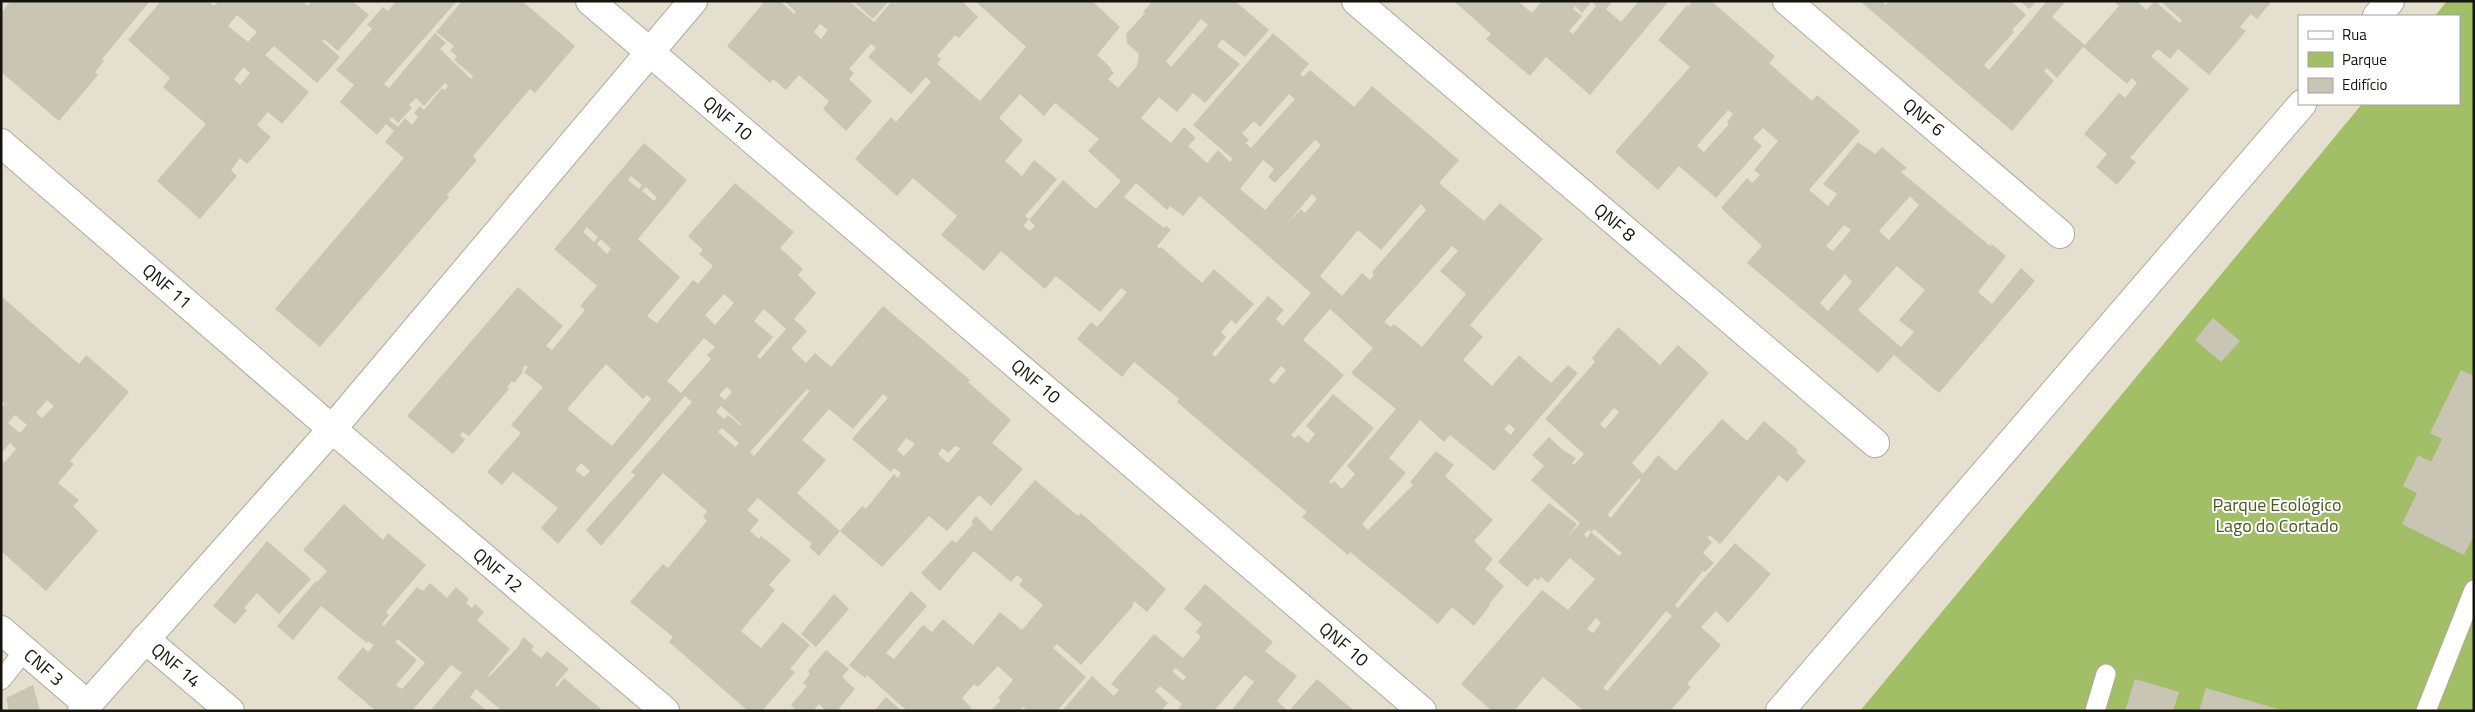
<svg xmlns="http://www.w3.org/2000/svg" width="2475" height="712" font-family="'Titillium Web',sans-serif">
	<rect width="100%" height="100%" fill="#e4dfcf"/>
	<!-- green -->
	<polygon fill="#a2bf68" points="2447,1 2474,1 2474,711 1860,711 2362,104 2459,104 2459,16 2435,16"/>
	<!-- building -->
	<g fill="#c9c5b5" fill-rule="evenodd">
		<polygon points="11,1 150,1 102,59 104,61 95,72 98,75 59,121 1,72 1,13"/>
		<path d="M161 1H208L214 6 218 1H302L308 6 312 1H352L369 15 338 51 324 39 322 41 340 57 317 83 274 46 265 55 309 92 282 124 268 112 257 125 271 137 247 164 240 158 231 170 237 176 200 219 157 181 206 124 163 87 170 78 128 40ZM237 15 257 32 248 42 228 26ZM244 67 250 73 240 85 234 79Z"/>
		<path d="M396 1 456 2 384 84 389 88 435 33 446 43 440 49 471 79 473 76 454 60 457 56 450 51 454 46 436 32 462 1H522L575 46 535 93 530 89 473 156 477 160 447 195 449 197 320 347 275 309 404 158 385 142 394 131 386 124 377 135 340 102 354 85 336 70 372 29 367 25 383 7 388 11ZM445 83 448 86 445 90 442 88 424 110 420 106 414 113 418 117 412 125 405 118 398 127 389 120 392 117 398 123 412 108 409 105 416 98 424 106Z"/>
		<path d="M765 1H780L794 14 796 12 784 1H849L874 22 892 1 895 4 898 1H962L978 17 959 38 955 35 937 56 941 59 937 64 980 101 1026 47 975 1H1092L1120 27 1097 55 1111 68 1110 69 1114 73 1108 79 1118 88 1137 66 1139 54 1127 43 1126 34 1145 13 1143 12 1151 3 1150 1H1235L1269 30 1245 57 1222 39 1217 46 1240 64 1205 103 1193 93 1177 112 1159 97 1141 118 1171 143 1184 127 1196 138 1188 146 1207 163 1218 150 1230 162 1233 159 1193 125 1273 33 1309 64 1300 74 1303 77 1310 70 1354 107 1372 86 1459 160 1439 183 1484 221 1500 203 1543 239 1470 325 1483 337 1463 360 1492 386 1519 355 1551 383 1568 365 1578 373 1494 471 1450 435 1444 442 1420 420 1389 458 1406 473 1362 524 1368 530 1413 485 1410 482 1436 451 1454 465 1445 476 1493 520 1474 541 1493 559 1485 569 1504 586 1489 604 1490 605 1474 626 1452 607 1438 624 1350 552 1348 555 1302 517 1307 512 1177 402 1179 399 1134 362 1122 377 1077 339 1091 322 1097 327 1127 292 1121 288 1100 312 1056 276 1045 289 1001 251 984 271 941 235 957 216 913 178 897 196 855 159 891 117 896 122 931 82 926 77 911 94 868 57 876 48 871 44 849 69 854 73 849 79 872 101 846 131 823 109 829 101 799 75 786 90 773 79 770 83 727 46ZM1201 19 1208 25 1171 67 1166 61ZM820 24 828 30 821 39 814 32ZM1020 94 1044 116 1055 103 1099 139 1088 151 1121 181 1096 209 1063 180 1029 220 1035 226 1030 231 1023 226 1029 219 1025 216 1057 179 1034 160 1022 176 1005 161 1023 140 999 118ZM1289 94 1295 99 1251 148 1246 143 1249 140 1242 133 1254 121 1260 127ZM1315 140 1321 145 1265 210 1240 189 1263 160 1274 169 1268 177 1275 183ZM1136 183 1167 210 1170 206 1183 216 1200 196 1311 293 1283 326 1276 319 1284 310 1268 296 1215 357 1212 354 1226 337 1221 332 1231 320 1236 324 1254 304 1214 269 1202 283 1161 247 1159 249 1157 246 1171 230 1166 226 1164 228 1124 197ZM1312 194 1317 199 1305 213 1301 209 1286 225ZM1421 204 1426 210 1372 272 1374 275 1370 280 1362 273 1342 296 1320 276 1358 230 1381 250ZM1452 246 1458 251 1440 271 1466 294 1422 347 1394 324 1391 327 1384 322ZM1330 309 1373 348 1351 373 1396 409 1347 466 1355 474 1342 489 1334 481 1331 484 1329 482 1374 428 1333 394 1306 426 1315 434 1308 443 1298 435 1295 438 1291 435 1344 375 1303 340ZM1281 366 1286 370 1274 384 1269 380ZM1509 424 1515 429 1511 435 1504 429Z"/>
		<polygon points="853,1 889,1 873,19"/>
		<polygon points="1454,1 1518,1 1532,13 1542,1 1592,1 1582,13 1575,6 1573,9 1582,16 1569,31 1573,34 1596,6 1593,3 1594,1 1613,1 1606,9 1621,22 1639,1 1669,1 1590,95 1546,57 1530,76 1486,39 1491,34"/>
		<path d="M1693 1H1711L1775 56 1769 63 1812 101 1817 95 1860 131 1809 190 1828 206 1837 194 1823 184 1858 142 1875 154 1882 147 1907 168 1901 172 1990 246 1992 244 2006 256 1978 292 1992 304 2021 268 2035 281 1939 393 1894 355 1878 373 1747 263 1762 246 1721 208 1747 178 1752 183 1760 175 1754 170 1778 141 1763 128 1753 138 1762 146 1716 198 1679 166 1658 190 1615 152 1690 67 1658 40 1687 5 1688 7ZM1728 110 1733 114 1727 122 1729 124 1704 152 1697 146ZM1910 196 1919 205 1889 240 1879 231ZM1844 225 1851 230 1833 251 1826 246ZM1897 266 1925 290 1899 320 1914 332 1901 347 1858 310ZM1845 274 1852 282 1828 311 1820 303Z"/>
		<polygon points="1860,1 1881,1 1886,5 1889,1 2011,1 2026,15 2012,30 2014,32 1984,65 1989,70 2047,1 2066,1 2052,17 2085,45 2119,6 2114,1 2137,1 2146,10 2155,1 2180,23 2182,20 2160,1 2272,1 2257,19 2251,14 2240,27 2246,31 2209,75 2178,49 2170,59 2158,49 2151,56 2189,89 2130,158 2136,162 2117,185 2096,167 2107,154 2084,134 2119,93 2125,98 2137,83 2132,78 2127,84 2083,47 2057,78 2047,68 2044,71 2054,81 2012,131"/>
		<polygon points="2020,1 2037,1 2029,9"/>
		<path d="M644 143 687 180 638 239 680 277 647 316 657 323 693 280 698 284 713 266 699 254 703 250 688 236 735 183 794 232 780 248 803 269 798 275 816 293 794 319 807 331 791 349 806 363 815 353 831 367 883 306 970 380 968 382 1011 420 992 443 1023 469 991 506 979 495 947 531 929 516 882 567 840 531 819 556 809 547 812 544 758 498 747 510 759 520 750 531 759 539 761 536 791 560 769 585 775 590 741 631 761 648 783 622 810 645 790 669 795 672 762 711H748L669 642 673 637 630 602 663 564 668 568 707 521 703 517 707 511 663 473 601 546 586 530 635 475 631 472 692 402 685 396 558 544 541 528 558 508 513 472 502 485 487 472 521 433 511 425 543 387 524 372 528 367 525 365 522 371 523 372 514 383 512 381 507 387 509 389 469 436 463 432 460 435 465 440 453 454 407 416 518 287 563 326 546 346 552 350 585 310 580 306 597 286 554 249ZM631 176 642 185 639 189 628 180ZM646 187 657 198 654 201 642 191ZM587 227 598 237 594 242 583 232ZM601 239 611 249 607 254 597 244ZM724 294 734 303 715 325 705 315ZM764 309 786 329 760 359 757 356 773 337 754 321ZM704 338 715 347 707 355 711 359 681 393 667 381ZM606 364 643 399 647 395 651 399 612 446 567 409ZM727 387 732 392 725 400 719 395ZM807 389 810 391 754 456 750 452ZM883 394 888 398 852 439 891 472 894 468 901 473 898 478 894 474 869 505 866 509 862 506 840 531 797 493 826 460 802 440 829 409 853 429ZM721 406 742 425 741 426 728 415 724 419 716 412ZM722 428 739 443 735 447 718 432ZM906 438 915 444 904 456 897 450ZM955 446 961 448 948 463 938 454 942 448 948 453ZM581 463 590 471 584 477 575 470Z"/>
		<path d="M1 296 79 364 86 355 129 392 70 461 74 464 58 483 79 500 73 506 98 531 46 591 1 551V459L5 462 16 449 10 443 1 454V408L5 404 1 401ZM47 400 54 406 42 418 36 413ZM15 415 27 425 20 433 8 423Z"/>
		<polygon points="2213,318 2240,341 2221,362 2195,340"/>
		<path d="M1618 327 1660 365 1678 345 1709 373 1632 463 1643 474 1658 455 1676 471 1722 419 1747 441 1764 421 1798 450 1796 452 1806 461 1787 482 1779 475 1720 544 1709 535 1708 538 1712 542 1703 553 1714 563 1705 572 1703 571 1675 605 1678 608 1735 543 1771 574 1728 623 1716 611 1701 627 1721 645 1687 684 1691 687 1670 711H1584L1543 677 1514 711H1492L1461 684 1542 590 1568 610 1595 579 1570 558 1548 583 1541 577 1538 581 1535 578 1527 587 1498 562 1549 503 1577 524 1567 538 1580 523 1531 480 1544 466 1532 455 1549 437 1563 450 1576 458 1572 463 1574 465 1584 454 1545 419 1595 362 1592 358ZM1614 408 1619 412 1605 429 1600 424ZM1639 478 1641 480 1611 518 1607 515ZM1594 529 1622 553 1619 556 1591 532 1587 538 1584 535 1588 530 1591 532ZM1666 611 1672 616 1607 691 1603 688ZM1596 618 1601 623 1593 633 1587 629Z"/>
		<polygon points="2461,370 2474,376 2474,535 2464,555 2402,524 2417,493 2403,486 2418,455 2431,462 2442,439 2430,433"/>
		<polygon points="1035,480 1078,516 1081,513 1166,589 1147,612 1134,601 1132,607 1081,665 1057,644 1053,648 1086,677 1057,711 1028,711 1023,707 1020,711 991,711 1001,700 998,698 1013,680 998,666 978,687 974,684 962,698 972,709 970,711 907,711 867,675 865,678 849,665 911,591 927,606 886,653 894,659 923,625 932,632 943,619 973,645 1000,612 1022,630 1043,605 1019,585 1023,580 1017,575 1011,582 974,551 940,591 921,573 952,540 956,543 973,524 971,522 976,516 991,531"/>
		<path d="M344 504 383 540 388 533 426 565 386 612 389 615 382 624 384 626 417 587 423 591 430 583 447 598 456 587 469 599 466 603 472 608 475 604 484 612 477 620 510 649 488 676 489 677 518 647 523 637 534 646 531 650 541 658 547 651 569 669 555 685 557 687 564 678 601 709 600 711H502L476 689 470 697 487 711H430L462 673 451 665 412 711H376L337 678 363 647 368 652 374 645 368 641 367 643 321 606 293 640 277 626 316 581 317 582 327 571 303 550ZM398 639 425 663 402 689 396 685 417 660 395 642Z"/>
		<polygon points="267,541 311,579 279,614 257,593 244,608 247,610 235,624 213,606"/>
		<path d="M1205 584 1273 642 1265 651 1297 676 1277 701 1288 711H1231L1254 682 1245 675 1214 711H1177L1182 704 1160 686 1155 691 1168 703 1161 711H1062L1092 676 1114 696 1119 690 1111 684 1154 634 1183 658 1201 637 1196 632 1202 624 1184 609ZM1176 668 1186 677 1183 681 1172 671Z"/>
		<polygon points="834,594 849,609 816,647 801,634"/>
		<polygon points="826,650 849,669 842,677 855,689 837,711 826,711 819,704 813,711 797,711 791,705 807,686 803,683 810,674 808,671"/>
		<polygon points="1317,679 1354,711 1289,711"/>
		<polygon points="2135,679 2179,692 2173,711 2125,711"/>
		<polygon points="33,685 40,711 9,711 6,698"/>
		<polygon points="2206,688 2281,710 2281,711 2199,711"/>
		<polygon points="886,697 902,711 874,711"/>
	</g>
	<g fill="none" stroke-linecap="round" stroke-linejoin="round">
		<defs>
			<g id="service">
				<polyline points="1,680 25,650"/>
				<polyline points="2095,711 2106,674"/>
				<polyline points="2426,711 2474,590"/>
			</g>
			<g id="minor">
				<polyline points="590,1 1422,711"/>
				<polyline points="1356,1 1875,443"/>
				<polyline points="1787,1 2060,234"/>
				<polyline points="1,143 332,429 665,711"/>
				<polyline points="1,630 87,704"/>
				<polyline points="145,639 230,711"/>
				<polyline points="82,711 332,429 693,1"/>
			</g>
			<g id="tertiary">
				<polyline points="2377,16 2390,1"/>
				<polyline points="1780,711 2302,104"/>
			</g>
		</defs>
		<!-- service casing -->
		<use href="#service" stroke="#afaa9b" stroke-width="21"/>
		<!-- minor casing -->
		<use href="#minor" stroke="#afaa9b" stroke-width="30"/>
		<!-- tertiary casing -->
		<use href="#tertiary" stroke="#afaa9b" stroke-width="30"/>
		<!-- service -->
		<use href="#service" stroke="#fff" stroke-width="19"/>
		<!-- minor -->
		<use href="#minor" stroke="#fff" stroke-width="28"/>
		<!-- tertiary -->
		<use href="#tertiary" stroke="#fff" stroke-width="28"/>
	</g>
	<g text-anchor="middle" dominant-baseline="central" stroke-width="4" stroke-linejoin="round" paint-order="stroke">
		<!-- street labels -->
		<g font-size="18" fill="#14130d" stroke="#fff">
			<text transform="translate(1924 117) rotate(40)">QNF 6</text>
			<text transform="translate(728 118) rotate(40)">QNF 10</text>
			<text transform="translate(1615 222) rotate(40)">QNF 8</text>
			<text transform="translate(167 286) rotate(41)">QNF 11</text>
			<text transform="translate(1036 381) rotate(40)">QNF 10</text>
			<text transform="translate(498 570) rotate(40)">QNF 12</text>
			<text transform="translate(1344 644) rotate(40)">QNF 10</text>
			<text transform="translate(176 665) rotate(40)">QNF 14</text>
			<text transform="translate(44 667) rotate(41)">CNF 3</text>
		</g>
		<!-- park labels -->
		<g font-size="18" fill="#495b1d" stroke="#fff">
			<text x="2277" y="504">Parque Ecológico<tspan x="2277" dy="21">Lago do Cortado</tspan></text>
		</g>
	</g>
	<!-- border -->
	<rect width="2475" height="712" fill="none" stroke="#14130d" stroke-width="5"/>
	<!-- legend -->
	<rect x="2298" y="15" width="162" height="90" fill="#ffffff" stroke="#a1a19e"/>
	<rect x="2308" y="31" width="25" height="8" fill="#ffffff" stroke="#a1a19e"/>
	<text x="2342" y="40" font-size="15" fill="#14130d">Rua</text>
	<rect x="2308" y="52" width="25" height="15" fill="#a2bf68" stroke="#a1a19e"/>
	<text x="2342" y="65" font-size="15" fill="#14130d">Parque</text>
	<rect x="2308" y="78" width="25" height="15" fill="#c9c5b5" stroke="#a1a19e"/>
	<text x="2342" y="90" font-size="15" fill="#14130d">Edifício</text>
</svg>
